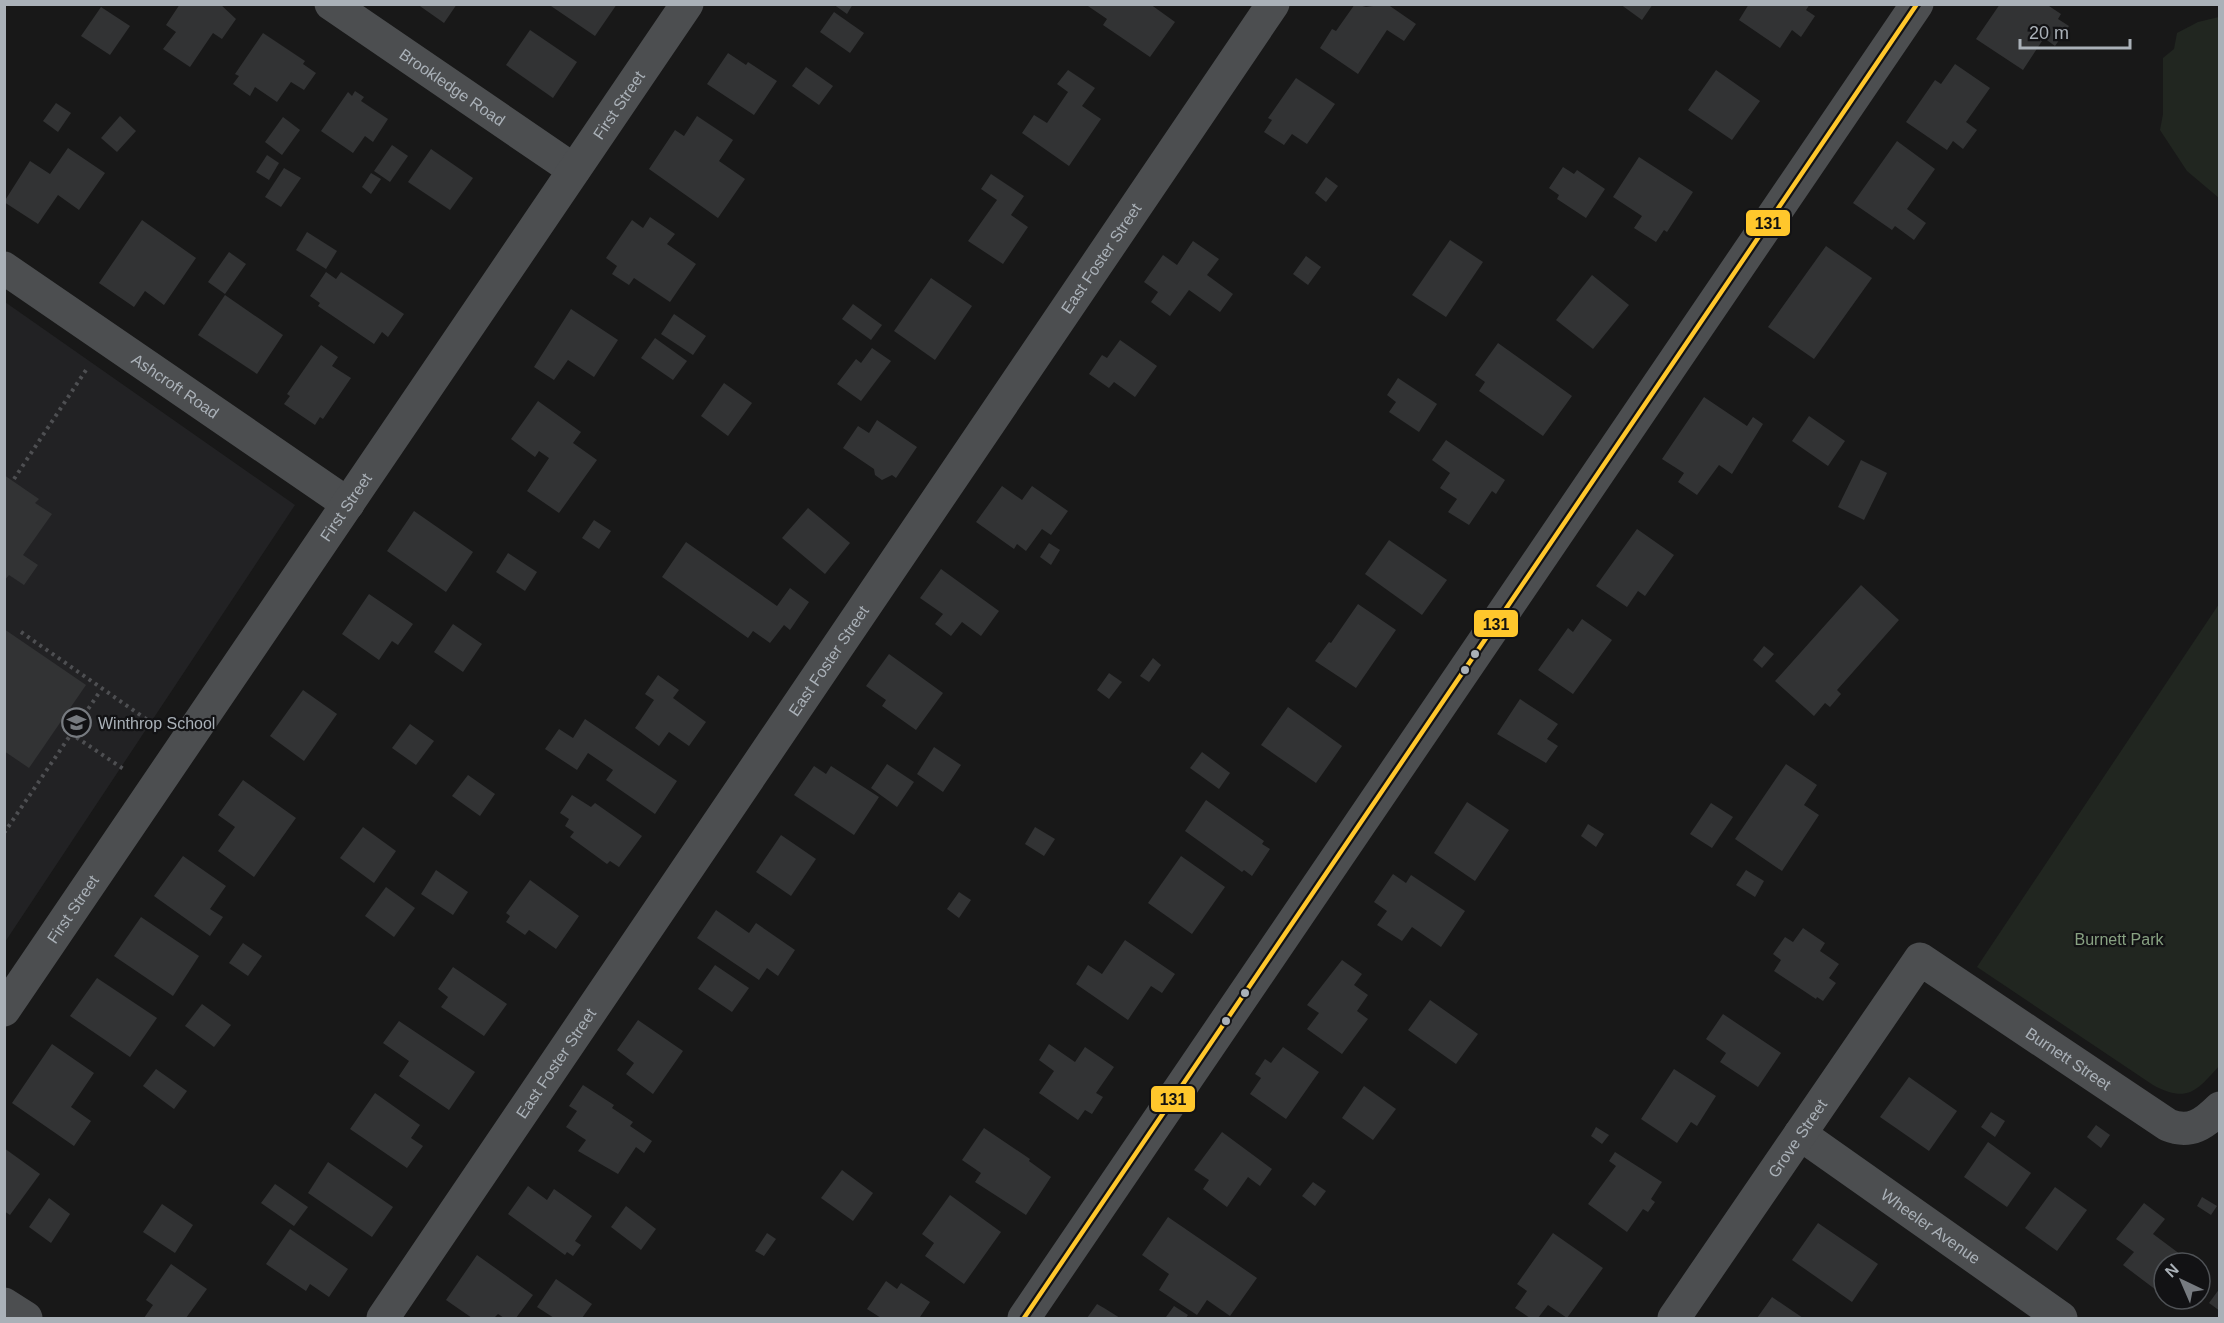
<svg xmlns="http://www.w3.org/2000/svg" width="2224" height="1323" font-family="Helvetica,sans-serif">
	<rect width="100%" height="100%" fill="#181818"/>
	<!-- built -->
	<polygon fill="#222224" points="5,302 295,505 5,942"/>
	<!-- green -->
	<g fill="#212620">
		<polygon points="2219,17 2220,17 2219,198 2187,171 2160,130 2163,114 2163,58 2174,49 2177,33 2198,22"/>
		<path d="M2219 604V1066C2196 1092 2187 1103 2153 1085L1977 967Z"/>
	</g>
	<!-- building -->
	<g fill="#323334">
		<polygon points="180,4 220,4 236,19 222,39 213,33 190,67 163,49 176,32 166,25"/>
		<polygon points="417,4 457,4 444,23"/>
		<polygon points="548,4 617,4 595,36"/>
		<polygon points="833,4 853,4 847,14"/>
		<polygon points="1085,4 1150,4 1175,22 1150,57 1103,25 1107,19"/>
		<polygon points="1355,4 1366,7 1387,4 1416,24 1404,41 1387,30 1358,74 1320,48 1332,29 1336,31"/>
		<polygon points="1620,4 1653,4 1642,20"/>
		<polygon points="1749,4 1810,4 1806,10 1815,16 1801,37 1792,30 1780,48 1739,20"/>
		<polygon points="2000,4 2046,4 2061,14 2058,19 2069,26 2055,46 2044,38 2023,70 1976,39"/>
		<polygon points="101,7 130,26 110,55 81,36"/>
		<polygon points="834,12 864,33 850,53 820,32"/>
		<polygon points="530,30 577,62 553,98 506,65"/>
		<polygon points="263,33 305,61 303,64 316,73 304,90 291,82 277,102 255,87 250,96 233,84 239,76 235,74"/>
		<polygon points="728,53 746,65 748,62 777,81 754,115 707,84"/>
		<polygon points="1955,64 1990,88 1966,122 1977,130 1963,149 1953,141 1947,150 1906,122 1935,80 1941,84"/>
		<polygon points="806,67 833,86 819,105 792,86"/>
		<polygon points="1068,70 1095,88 1082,106 1101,119 1069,166 1022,133 1034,115 1047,123 1068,92 1057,84"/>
		<polygon points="1716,70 1760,101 1732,140 1688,110"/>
		<polygon points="1296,78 1335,104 1307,144 1292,134 1284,145 1264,132 1272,120 1268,118"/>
		<polygon points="355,91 364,97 361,101 388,119 373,142 365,136 353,153 321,131 348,92 352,96"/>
		<polygon points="56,103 71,113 58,132 43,121"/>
		<polygon points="120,116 136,131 117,152 101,138"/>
		<polygon points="697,116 733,140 719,161 745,179 718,218 649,169 675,130 684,136"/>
		<polygon points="283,117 300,130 282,155 265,142"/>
		<polygon points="1897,141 1935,169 1907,209 1926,223 1914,240 1895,226 1892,230 1853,203"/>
		<polygon points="392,145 408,156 390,182 374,171"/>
		<polygon points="68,148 105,173 79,210 58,195 38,224 4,202 30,161 50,174"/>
		<polygon points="431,149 473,178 450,210 408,182"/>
		<polygon points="267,155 279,163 269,180 256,172"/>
		<polygon points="1639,157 1693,192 1667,232 1664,230 1656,242 1634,228 1642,216 1613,197"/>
		<polygon points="1563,167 1574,174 1577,170 1605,189 1586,218 1557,199 1559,195 1549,188"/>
		<polygon points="284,168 301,178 281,207 265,197"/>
		<polygon points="371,173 381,179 371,194 362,187"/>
		<polygon points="991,174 1024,196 1011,215 1028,227 1003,264 968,241 997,200 981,189"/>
		<polygon points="1326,177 1338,186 1326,202 1315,193"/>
		<polygon points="650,217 675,234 667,244 696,264 670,302 634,278 629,285 612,274 617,266 606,258 632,220 643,228"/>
		<polygon points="142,220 196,258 164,305 145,291 134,307 99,283"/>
		<polygon points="307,232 337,251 326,269 296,250"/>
		<polygon points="1450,240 1483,262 1446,317 1412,295"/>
		<polygon points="1193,241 1219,259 1207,275 1233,294 1220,312 1189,290 1170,316 1151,302 1158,292 1144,282 1163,255 1177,265"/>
		<polygon points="1826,246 1872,278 1814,359 1768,327"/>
		<polygon points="229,252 246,264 225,294 208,282"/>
		<polygon points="1306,256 1321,267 1308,285 1293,274"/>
		<polygon points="326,272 336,279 341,272 404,314 388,337 382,332 374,344 318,306 320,303 310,296"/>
		<polygon points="1592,275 1629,305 1593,349 1556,320"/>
		<polygon points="931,278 972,306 935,360 894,331"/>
		<polygon points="225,295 283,335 257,374 198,335"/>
		<polygon points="853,304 882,325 871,340 842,319"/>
		<polygon points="571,309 618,340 594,377 568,360 554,380 534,367"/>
		<polygon points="674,314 706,336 693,355 661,334"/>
		<polygon points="655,338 687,361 673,380 641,358"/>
		<polygon points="1120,340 1157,366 1135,397 1114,382 1109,388 1089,374 1102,355 1107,358"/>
		<polygon points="1498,343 1572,396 1543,436 1479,391 1485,382 1475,375"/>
		<polygon points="321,345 338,357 332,366 351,378 323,419 320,417 315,425 284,404 290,396 287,394"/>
		<polygon points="872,348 891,361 861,401 837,384 856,359 861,363"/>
		<polygon points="1398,378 1437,404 1419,432 1389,412 1396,402 1387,395"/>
		<polygon points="724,383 752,403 728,436 701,416"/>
		<polygon points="1704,397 1747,426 1753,417 1763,424 1732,474 1719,465 1697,495 1678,482 1684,473 1662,459"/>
		<polygon points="538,401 581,432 573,443 597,460 559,513 527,491 549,458 539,451 535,457 511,439"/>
		<polygon points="1809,416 1845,441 1828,466 1792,441"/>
		<polygon points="877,420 917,447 896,478 892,475 882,480 875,475 874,469 843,448 858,426 869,433"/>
		<polygon points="1446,440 1505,480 1496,494 1492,491 1469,525 1448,512 1457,499 1440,488 1450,473 1432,460"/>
		<polygon points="1861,460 1887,473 1864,520 1838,507"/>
		<polygon points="4,475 39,499 35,503 52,514 23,555 38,565 24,585 9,575 4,581"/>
		<polygon points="1002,486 1022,500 1032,486 1068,511 1051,535 1042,529 1026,551 1017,544 1014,549 976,522"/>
		<polygon points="808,508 850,543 825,574 782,538"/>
		<polygon points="414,511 473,552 446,592 387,551"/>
		<polygon points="594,520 611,531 599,549 582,538"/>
		<polygon points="1637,529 1674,555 1645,596 1638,591 1627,607 1596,586"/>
		<polygon points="1389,540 1447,580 1422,615 1365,574"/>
		<polygon points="686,542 777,606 790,588 809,602 790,630 784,625 770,643 753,631 748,638 662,577"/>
		<polygon points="1049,543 1060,550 1051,565 1040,557"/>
		<polygon points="508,553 537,572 525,591 496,572"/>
		<polygon points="941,569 999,611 981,636 962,622 951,636 935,624 943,614 920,598"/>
		<polygon points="1861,585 1899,620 1837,690 1841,694 1830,707 1825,703 1814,716 1775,681"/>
		<polygon points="369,594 413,624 398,645 392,641 379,660 342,634"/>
		<polygon points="1358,604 1396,630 1356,688 1315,661 1329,642 1331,643"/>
		<polygon points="1582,619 1612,640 1573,694 1538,670 1568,628 1573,632"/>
		<polygon points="453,624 482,644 463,672 434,652"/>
		<polygon points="4,629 86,685 29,768 4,751"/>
		<polygon points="1764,646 1774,654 1762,668 1753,660"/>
		<polygon points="889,654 943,693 916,730 882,706 886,700 866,686"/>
		<polygon points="1153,658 1161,665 1149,682 1140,676"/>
		<polygon points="1109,673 1122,682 1109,699 1097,690"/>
		<polygon points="658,675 679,690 673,698 706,722 689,746 669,732 659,746 635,728 654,700 645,694"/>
		<polygon points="303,690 337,714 304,761 270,736"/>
		<polygon points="1520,699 1558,724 1547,739 1558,746 1546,763 1497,734"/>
		<polygon points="1288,707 1342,746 1316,783 1261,745"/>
		<polygon points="585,719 677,781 655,814 606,780 613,770 588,753 577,770 545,749 559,729 573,738"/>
		<polygon points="410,724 434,741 416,765 392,748"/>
		<polygon points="934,747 961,765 943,792 917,774"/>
		<polygon points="1202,752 1230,773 1219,789 1190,768"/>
		<polygon points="887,764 914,782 897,807 871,788"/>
		<polygon points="1786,764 1817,785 1804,805 1819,815 1782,871 1735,839"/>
		<polygon points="814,766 826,774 831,766 879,797 854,835 794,795"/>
		<polygon points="468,775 495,794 480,816 452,796"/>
		<polygon points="243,780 296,818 254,877 218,851 235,827 218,815"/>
		<polygon points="572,795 591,807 595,803 642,836 619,867 610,861 607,864 570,837 574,832 565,826 569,819 560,813"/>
		<polygon points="1206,800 1264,841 1262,844 1270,849 1252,876 1244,870 1242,872 1185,831"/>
		<polygon points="1467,802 1509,830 1475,881 1434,853"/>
		<polygon points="1711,803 1733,817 1712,848 1690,834"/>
		<polygon points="1588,824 1604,834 1596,847 1581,836"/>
		<polygon points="363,827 396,851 374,883 340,858"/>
		<polygon points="1035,827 1055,839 1044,856 1025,844"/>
		<polygon points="781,835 816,859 791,896 756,872"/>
		<polygon points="183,856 226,886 210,909 223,917 210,936 154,896"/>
		<polygon points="1181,856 1225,887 1192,934 1148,903"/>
		<polygon points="436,870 468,892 453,915 421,894"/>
		<polygon points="1746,870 1764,881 1755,897 1736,885"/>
		<polygon points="1393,874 1406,883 1411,875 1465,911 1441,947 1412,927 1402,941 1377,925 1387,911 1374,902"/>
		<polygon points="530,880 579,916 556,949 529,930 525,935 506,922 510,916 506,913"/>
		<polygon points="386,887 415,908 394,937 365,916"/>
		<polygon points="959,892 971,900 959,918 947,909"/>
		<polygon points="716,910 749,933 756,923 795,950 778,976 767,968 759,980 697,938"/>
		<polygon points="141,917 199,956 173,996 114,956"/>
		<polygon points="1803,928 1825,943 1820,951 1839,964 1829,978 1836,983 1823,1001 1817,997 1816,999 1774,971 1781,960 1773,954 1785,937 1793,942"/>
		<polygon points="1125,940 1175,974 1162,993 1151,986 1128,1020 1076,984 1088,965 1102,974"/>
		<polygon points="243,943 262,956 248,976 229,963"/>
		<polygon points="1342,960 1362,974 1354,985 1368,995 1357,1011 1368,1019 1342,1054 1307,1029 1319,1013 1307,1005"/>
		<polygon points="715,965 749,988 732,1012 698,989"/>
		<polygon points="453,967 507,1004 484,1036 441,1007 448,997 438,989"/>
		<polygon points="97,978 157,1018 130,1057 70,1016"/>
		<polygon points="1430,1000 1478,1034 1456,1064 1408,1030"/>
		<polygon points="202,1004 231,1025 214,1047 185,1026"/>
		<polygon points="1723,1014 1781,1053 1758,1087 1720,1062 1726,1053 1706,1039"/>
		<polygon points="638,1020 683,1051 653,1094 626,1074 634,1063 617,1050"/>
		<polygon points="399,1021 475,1072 449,1110 399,1076 409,1061 383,1043"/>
		<polygon points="52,1044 94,1073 71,1107 91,1121 74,1146 12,1103"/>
		<polygon points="1049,1044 1075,1062 1085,1047 1114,1067 1096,1093 1103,1097 1092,1114 1085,1110 1078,1120 1039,1093 1054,1071 1039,1060"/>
		<polygon points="1283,1047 1319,1072 1286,1119 1250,1094 1261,1078 1255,1074 1265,1059 1271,1063"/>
		<polygon points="156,1069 187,1091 174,1109 143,1086"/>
		<polygon points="1674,1069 1716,1096 1697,1126 1691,1122 1677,1143 1641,1119"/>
		<polygon points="1909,1077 1957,1111 1929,1151 1880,1117"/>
		<polygon points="583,1085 614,1105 612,1108 633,1122 630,1126 652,1141 644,1153 636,1147 618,1174 578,1151 586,1140 566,1127 577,1111 569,1106"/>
		<polygon points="1364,1086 1396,1109 1373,1140 1342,1118"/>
		<polygon points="375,1093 420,1125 411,1138 423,1146 407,1168 350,1129"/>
		<polygon points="1991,1112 2005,1121 1995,1137 1981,1127"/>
		<polygon points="2096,1125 2110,1135 2101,1148 2087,1137"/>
		<polygon points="1596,1127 1609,1135 1602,1144 1591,1136"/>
		<polygon points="984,1128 1030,1159 1029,1161 1051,1177 1026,1215 975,1182 981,1173 962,1160"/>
		<polygon points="1222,1132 1272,1169 1260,1186 1248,1177 1227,1207 1203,1189 1209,1180 1194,1170"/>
		<polygon points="1988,1142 2031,1173 2007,1207 1964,1177"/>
		<polygon points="4,1148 40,1174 10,1215 4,1211"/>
		<polygon points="1615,1152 1662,1182 1651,1199 1655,1202 1648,1212 1643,1209 1627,1232 1588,1204 1616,1166 1609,1161"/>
		<polygon points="328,1162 393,1207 372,1237 308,1193"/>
		<polygon points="842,1170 873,1193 853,1221 821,1198"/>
		<polygon points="1313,1182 1326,1191 1315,1206 1302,1196"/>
		<polygon points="275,1184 308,1207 294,1226 261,1203"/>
		<polygon points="528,1186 547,1200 554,1189 592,1216 575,1241 581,1245 573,1256 567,1252 565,1255 508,1214"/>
		<polygon points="2055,1187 2087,1210 2057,1251 2025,1228"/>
		<polygon points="950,1195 1001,1232 964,1284 925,1256 934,1243 922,1234"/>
		<polygon points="2202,1197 2217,1206 2211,1215 2197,1206"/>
		<polygon points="49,1198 70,1214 51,1243 29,1227"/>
		<polygon points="2144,1203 2165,1219 2153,1234 2192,1263 2164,1263 2164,1296 2123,1265 2134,1252 2116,1239"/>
		<polygon points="162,1204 193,1225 175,1253 143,1232"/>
		<polygon points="626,1206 656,1229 641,1250 611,1227"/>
		<polygon points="1168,1217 1257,1278 1230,1316 1207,1300 1197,1315 1159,1290 1169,1274 1142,1255"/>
		<polygon points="1818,1223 1878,1264 1852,1302 1792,1260"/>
		<polygon points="290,1229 348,1269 329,1297 310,1284 306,1291 266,1264"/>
		<polygon points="767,1233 776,1239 764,1256 755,1251"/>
		<polygon points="1553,1233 1603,1268 1567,1318 1548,1305 1538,1318 1530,1318 1515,1308 1527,1291 1517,1284"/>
		<polygon points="477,1255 533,1295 516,1318 504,1318 498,1314 494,1318 472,1318 446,1300"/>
		<polygon points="171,1264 207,1289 186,1318 144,1318 153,1305 146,1300"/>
		<polygon points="556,1279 592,1304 582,1318 554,1318 537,1307"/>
		<polygon points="886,1281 897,1289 901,1283 930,1302 920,1317 923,1318 881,1318 867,1309"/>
		<polygon points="2220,1288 2220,1311 2209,1303"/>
		<polygon points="1772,1297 1803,1318 1757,1318"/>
		<polygon points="1097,1304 1104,1308 1120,1318 1087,1318"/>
		<polygon points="1174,1306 1188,1315 1186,1318 1166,1317"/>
	</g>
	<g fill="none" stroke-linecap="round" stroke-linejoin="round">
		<!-- path -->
		<g stroke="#4e4f52" stroke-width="4" stroke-dasharray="3 4.5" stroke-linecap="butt">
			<polyline points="14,479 88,367"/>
			<polyline points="21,632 156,726"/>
			<polyline points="64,729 125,770"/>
			<polyline points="4,833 101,690"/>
		</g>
		<!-- street -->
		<g stroke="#4c4e50" stroke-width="33">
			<path id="s1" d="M331 4 574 170"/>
			<path id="s2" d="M4 268 348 504"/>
			<path id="s3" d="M4 1010 687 4"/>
			<path id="s4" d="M1800 1134 2061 1318"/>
			<polyline points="4,1304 26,1318"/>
			<path id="s5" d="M383 1318 1273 4"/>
			<polyline points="1024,1318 1917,4"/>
			<path id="s6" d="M1674 1318 1920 959 2168 1125C2190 1134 2204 1124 2220 1108"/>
		</g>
		<defs>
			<polyline id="bus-1" points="1024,1318 1917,4"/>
		</defs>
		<!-- bus-1 casing -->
		<use href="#bus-1" stroke="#121214" stroke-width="9"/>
		<!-- bus-1 -->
		<use href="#bus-1" stroke="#ffc72c" stroke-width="4.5"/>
	</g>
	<!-- icons -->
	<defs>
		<symbol id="school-ring" viewBox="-11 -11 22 22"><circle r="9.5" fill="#121214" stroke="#777b80" stroke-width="1.5"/><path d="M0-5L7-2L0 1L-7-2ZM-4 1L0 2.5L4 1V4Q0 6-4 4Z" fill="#777b80"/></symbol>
	</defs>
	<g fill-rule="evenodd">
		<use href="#school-ring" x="60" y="706" width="33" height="33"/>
	</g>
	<!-- markers -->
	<g fill="#aab1b8" stroke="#121214" stroke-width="2">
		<circle cx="1475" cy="654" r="5"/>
		<circle cx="1465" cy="670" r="5"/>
		<circle cx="1245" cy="993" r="5"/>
		<circle cx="1226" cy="1021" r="5"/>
	</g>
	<g text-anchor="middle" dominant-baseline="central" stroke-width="4.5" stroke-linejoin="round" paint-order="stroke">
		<!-- street labels -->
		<g font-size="16" fill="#aab1b8" stroke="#121214">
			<text stroke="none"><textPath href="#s1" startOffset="147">Brookledge Road</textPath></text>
			<text stroke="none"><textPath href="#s3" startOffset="1094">First Street</textPath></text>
			<text stroke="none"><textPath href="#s5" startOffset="1280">East Foster Street</textPath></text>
			<text stroke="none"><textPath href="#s2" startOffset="208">Ashcroft Road</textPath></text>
			<text stroke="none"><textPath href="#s3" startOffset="608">First Street</textPath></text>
			<text stroke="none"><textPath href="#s5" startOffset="794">East Foster Street</textPath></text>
			<text stroke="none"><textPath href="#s3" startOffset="122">First Street</textPath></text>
			<text stroke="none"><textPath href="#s6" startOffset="614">Burnett Street</textPath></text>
			<text stroke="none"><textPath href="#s5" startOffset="308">East Foster Street</textPath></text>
			<text stroke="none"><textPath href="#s6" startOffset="218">Grove Street</textPath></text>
			<text stroke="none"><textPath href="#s4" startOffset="160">Wheeler Avenue</textPath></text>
		</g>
		<!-- poi labels -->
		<g font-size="16" fill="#aab1b8" stroke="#121214" text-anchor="start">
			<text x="98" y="723">Winthrop School</text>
		</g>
		<!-- park labels -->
		<g font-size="16" fill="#88a182" stroke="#121214">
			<text x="2119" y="939">Burnett Park</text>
		</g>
	</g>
	<g stroke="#121214" stroke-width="2">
		<rect x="1745" y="209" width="46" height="28" rx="6" fill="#ffc72c"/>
		<rect x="1473" y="609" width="46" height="29" rx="6" fill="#ffc72c"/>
		<rect x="1150" y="1085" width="46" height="28" rx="6" fill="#ffc72c"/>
	</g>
	<g font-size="16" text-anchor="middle" font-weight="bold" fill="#111">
		<text x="1768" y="229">131</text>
		<text x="1496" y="630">131</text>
		<text x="1173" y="1105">131</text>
	</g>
	<!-- border -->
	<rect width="2224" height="1323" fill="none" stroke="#aab1b8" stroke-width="12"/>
	<!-- north arrow -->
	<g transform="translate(2182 1281) rotate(316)"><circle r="28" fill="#121214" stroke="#4f5256" stroke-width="1.5"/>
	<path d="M0-4.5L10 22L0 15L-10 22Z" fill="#777b80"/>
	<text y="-9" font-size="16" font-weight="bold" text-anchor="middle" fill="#aab1b8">N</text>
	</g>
	<!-- scale -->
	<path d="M2020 39v9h110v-9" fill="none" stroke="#aab1b8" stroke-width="3"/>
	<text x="2029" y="39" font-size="18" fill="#aab1b8" stroke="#121214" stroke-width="4.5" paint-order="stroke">20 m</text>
</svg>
